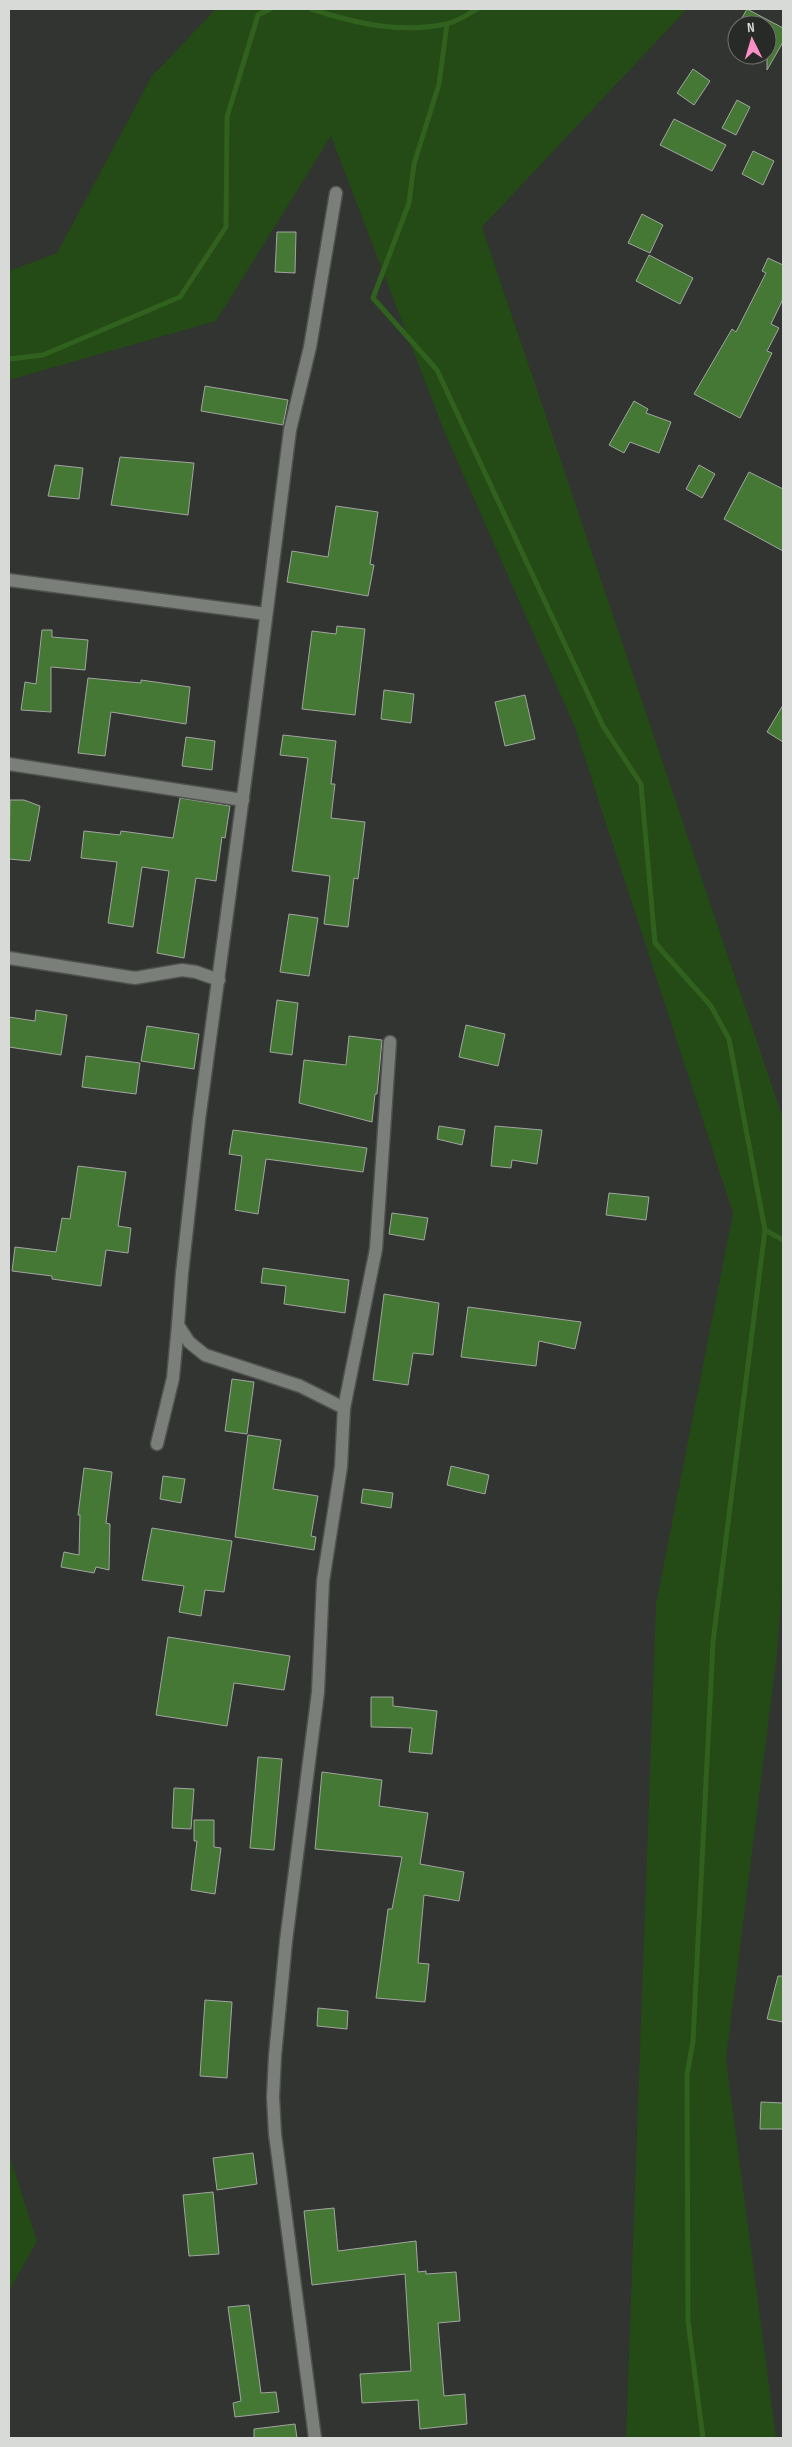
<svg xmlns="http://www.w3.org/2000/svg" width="792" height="2447" font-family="'Sofia Sans Condensed',sans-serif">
	<rect width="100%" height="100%" fill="#313430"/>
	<!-- green -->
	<g fill="#244a15">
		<polygon points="216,9 687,9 482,227 783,1119 783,1577 777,1654 726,2059 776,2438 626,2438 656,1604 733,1213 574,725 444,431 331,136 216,321 9,380 9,271 57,253 152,76"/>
		<polygon points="9,2154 37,2241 9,2291"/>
	</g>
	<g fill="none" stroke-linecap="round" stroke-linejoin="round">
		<!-- stream -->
		<g stroke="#30611e" stroke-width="5">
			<path d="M311 9C355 23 399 34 446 24 457 22 468 14 477 9"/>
			<polyline points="447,24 439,84 414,164 409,203 373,298 437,370 603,726 641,784 655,943 711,1006 729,1039 765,1230 713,1642 693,2041 687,2075 688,2321 703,2438"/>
			<polyline points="9,359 43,355 180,297 226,227 227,117 258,15 270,9"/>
			<polyline points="765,1230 783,1240"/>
		</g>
	</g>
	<!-- building -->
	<g fill="#467835" stroke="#a1a5a0">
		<polygon points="747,9 783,28 783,42 767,70 767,25 738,25"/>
		<polygon points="693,69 710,81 694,105 677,93"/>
		<polygon points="737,100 750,107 736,135 722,128"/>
		<polygon points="674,119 726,145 712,171 660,145"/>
		<polygon points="753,151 774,161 763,185 742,174"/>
		<polygon points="642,214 663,225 650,253 628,243"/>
		<polygon points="277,232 296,232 295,273 275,272"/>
		<polygon points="649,255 693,278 680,304 636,281"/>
		<polygon points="768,258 783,265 783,299 771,324 779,328 767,351 772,353 740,418 694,394 732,329 736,332 766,273 762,271"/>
		<polygon points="205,386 288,400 283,425 201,411"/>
		<polygon points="634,401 648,409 646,413 671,422 659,453 630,442 624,453 609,445"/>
		<polygon points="120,457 194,463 188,515 111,505"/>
		<polygon points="55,465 83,468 79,499 48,496"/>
		<polygon points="699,465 715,474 702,498 686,489"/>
		<polygon points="749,472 783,489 783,551 724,519"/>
		<polygon points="336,506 378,512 370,564 374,565 368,596 287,582 292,551 328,557"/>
		<polygon points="337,626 365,629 355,715 302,709 312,631 336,634"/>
		<polygon points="42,630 52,630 52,637 88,640 85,670 51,667 51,712 21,710 25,682 36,684"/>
		<polygon points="88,678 141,683 141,680 190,687 186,724 111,712 105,756 78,753"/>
		<polygon points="384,690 414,694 411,723 381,719"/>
		<polygon points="525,695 535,739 505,746 495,702"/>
		<polygon points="783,705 783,742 767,732"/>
		<polygon points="283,735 336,741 331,784 335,784 331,818 365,822 358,879 354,878 348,927 324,924 330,876 292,871 308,758 280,755"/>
		<polygon points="186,737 215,741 212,770 182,766"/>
		<polygon points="180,798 230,806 225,838 222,837 216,881 196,878 184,958 157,953 169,871 142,867 133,927 108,923 117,862 81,858 84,831 120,835 121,831 173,838"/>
		<polygon points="10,800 24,800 40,806 30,861 9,859"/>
		<polygon points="289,914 318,918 309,976 280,972"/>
		<polygon points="277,1000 298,1003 292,1055 270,1052"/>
		<polygon points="36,1010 67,1015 61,1055 9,1047 9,1017 35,1021"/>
		<polygon points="466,1025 505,1034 498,1066 459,1057"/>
		<polygon points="147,1026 199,1034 194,1069 141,1061"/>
		<polygon points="349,1036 382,1040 377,1094 375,1094 372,1122 299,1103 304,1060 346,1065"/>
		<polygon points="86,1056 140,1063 136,1094 82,1087"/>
		<polygon points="439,1126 465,1130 462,1145 437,1139"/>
		<polygon points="495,1126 542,1130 537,1164 512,1160 511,1168 491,1166"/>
		<polygon points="233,1130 367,1148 363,1172 266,1159 258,1214 235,1210 242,1156 229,1154"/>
		<polygon points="78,1166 126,1172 118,1226 131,1228 128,1253 106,1250 101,1286 52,1279 52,1276 12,1271 15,1247 56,1252 62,1218 70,1219"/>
		<polygon points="609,1193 649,1197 646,1220 606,1215"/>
		<polygon points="392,1213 428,1218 424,1240 389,1234"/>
		<polygon points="263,1268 349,1280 345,1313 284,1304 286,1286 261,1283"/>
		<polygon points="384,1294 439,1303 433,1355 413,1353 408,1385 373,1380"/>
		<polygon points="468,1307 581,1322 575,1349 539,1341 536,1366 461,1357"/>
		<polygon points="232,1379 254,1382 247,1434 225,1431"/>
		<polygon points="248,1435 281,1440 273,1489 318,1496 311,1536 316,1537 314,1550 235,1537"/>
		<polygon points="451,1466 489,1475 485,1494 447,1485"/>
		<polygon points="84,1468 112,1472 106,1523 110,1524 109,1570 96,1567 94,1573 61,1567 64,1552 79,1555 80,1515 78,1515"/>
		<polygon points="163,1476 185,1479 181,1503 160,1499"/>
		<polygon points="363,1489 393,1493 391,1508 361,1503"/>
		<polygon points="152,1528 232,1541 224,1592 205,1590 201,1616 179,1612 184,1586 142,1580"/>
		<polygon points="168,1637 290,1656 284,1690 234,1683 227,1726 156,1715"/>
		<polygon points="371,1697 393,1697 393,1706 437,1711 432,1754 409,1752 412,1728 371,1727"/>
		<polygon points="258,1757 282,1759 274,1850 250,1848"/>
		<polygon points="322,1772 382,1780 379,1806 428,1813 420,1864 464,1872 459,1901 424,1895 418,1963 429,1964 425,2002 376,1998 388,1909 392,1909 402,1857 315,1849"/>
		<polygon points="174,1788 194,1789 191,1829 172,1828"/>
		<polygon points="194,1820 214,1820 214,1847 221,1848 215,1894 191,1890 197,1841 194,1841"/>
		<polygon points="778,1976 783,1976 783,2022 767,2019"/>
		<polygon points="205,2000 232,2002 227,2078 200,2076"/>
		<polygon points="318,2008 348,2011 347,2029 317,2026"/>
		<polygon points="761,2102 783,2103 783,2129 760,2129"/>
		<polygon points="253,2153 257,2184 217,2190 213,2158"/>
		<polygon points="213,2192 219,2254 189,2256 183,2195"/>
		<polygon points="334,2208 338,2251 416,2241 418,2272 426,2271 426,2274 456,2272 460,2321 438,2323 444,2396 465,2394 467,2424 420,2429 418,2400 362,2403 360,2374 411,2371 405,2274 312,2285 304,2211"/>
		<polygon points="249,2305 261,2393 276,2392 279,2412 235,2417 233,2403 241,2401 228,2307"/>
		<polygon points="295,2424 297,2438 254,2438 254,2429"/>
	</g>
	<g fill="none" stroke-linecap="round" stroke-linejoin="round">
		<defs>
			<g id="minor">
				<polyline points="9,580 266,614"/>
				<polyline points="9,764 243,800"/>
				<polyline points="9,958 135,978 182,970 196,972 219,980"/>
				<polyline points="344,1408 376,1249 390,1042"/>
				<polyline points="157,1444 173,1378 178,1325"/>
				<polyline points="315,2438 275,2134 273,2097 275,2056 286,1941 318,1692 323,1581 341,1467 344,1408 300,1386 205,1355 189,1342 178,1325 182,1273 199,1120 247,767 290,430 310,347 336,193"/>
			</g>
		</defs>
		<!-- minor casing -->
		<use href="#minor" stroke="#4e514d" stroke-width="15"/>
		<!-- minor -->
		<use href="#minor" stroke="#7b7f7a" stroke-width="12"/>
	</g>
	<!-- border -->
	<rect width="792" height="2447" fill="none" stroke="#d8dad7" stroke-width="20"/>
	<!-- north arrow -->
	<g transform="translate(752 40) rotate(355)"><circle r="24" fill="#272a26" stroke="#6e706d"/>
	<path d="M0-4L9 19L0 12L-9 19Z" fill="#fa8fc7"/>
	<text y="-8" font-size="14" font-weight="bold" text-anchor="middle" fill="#d8dad7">N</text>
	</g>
</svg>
